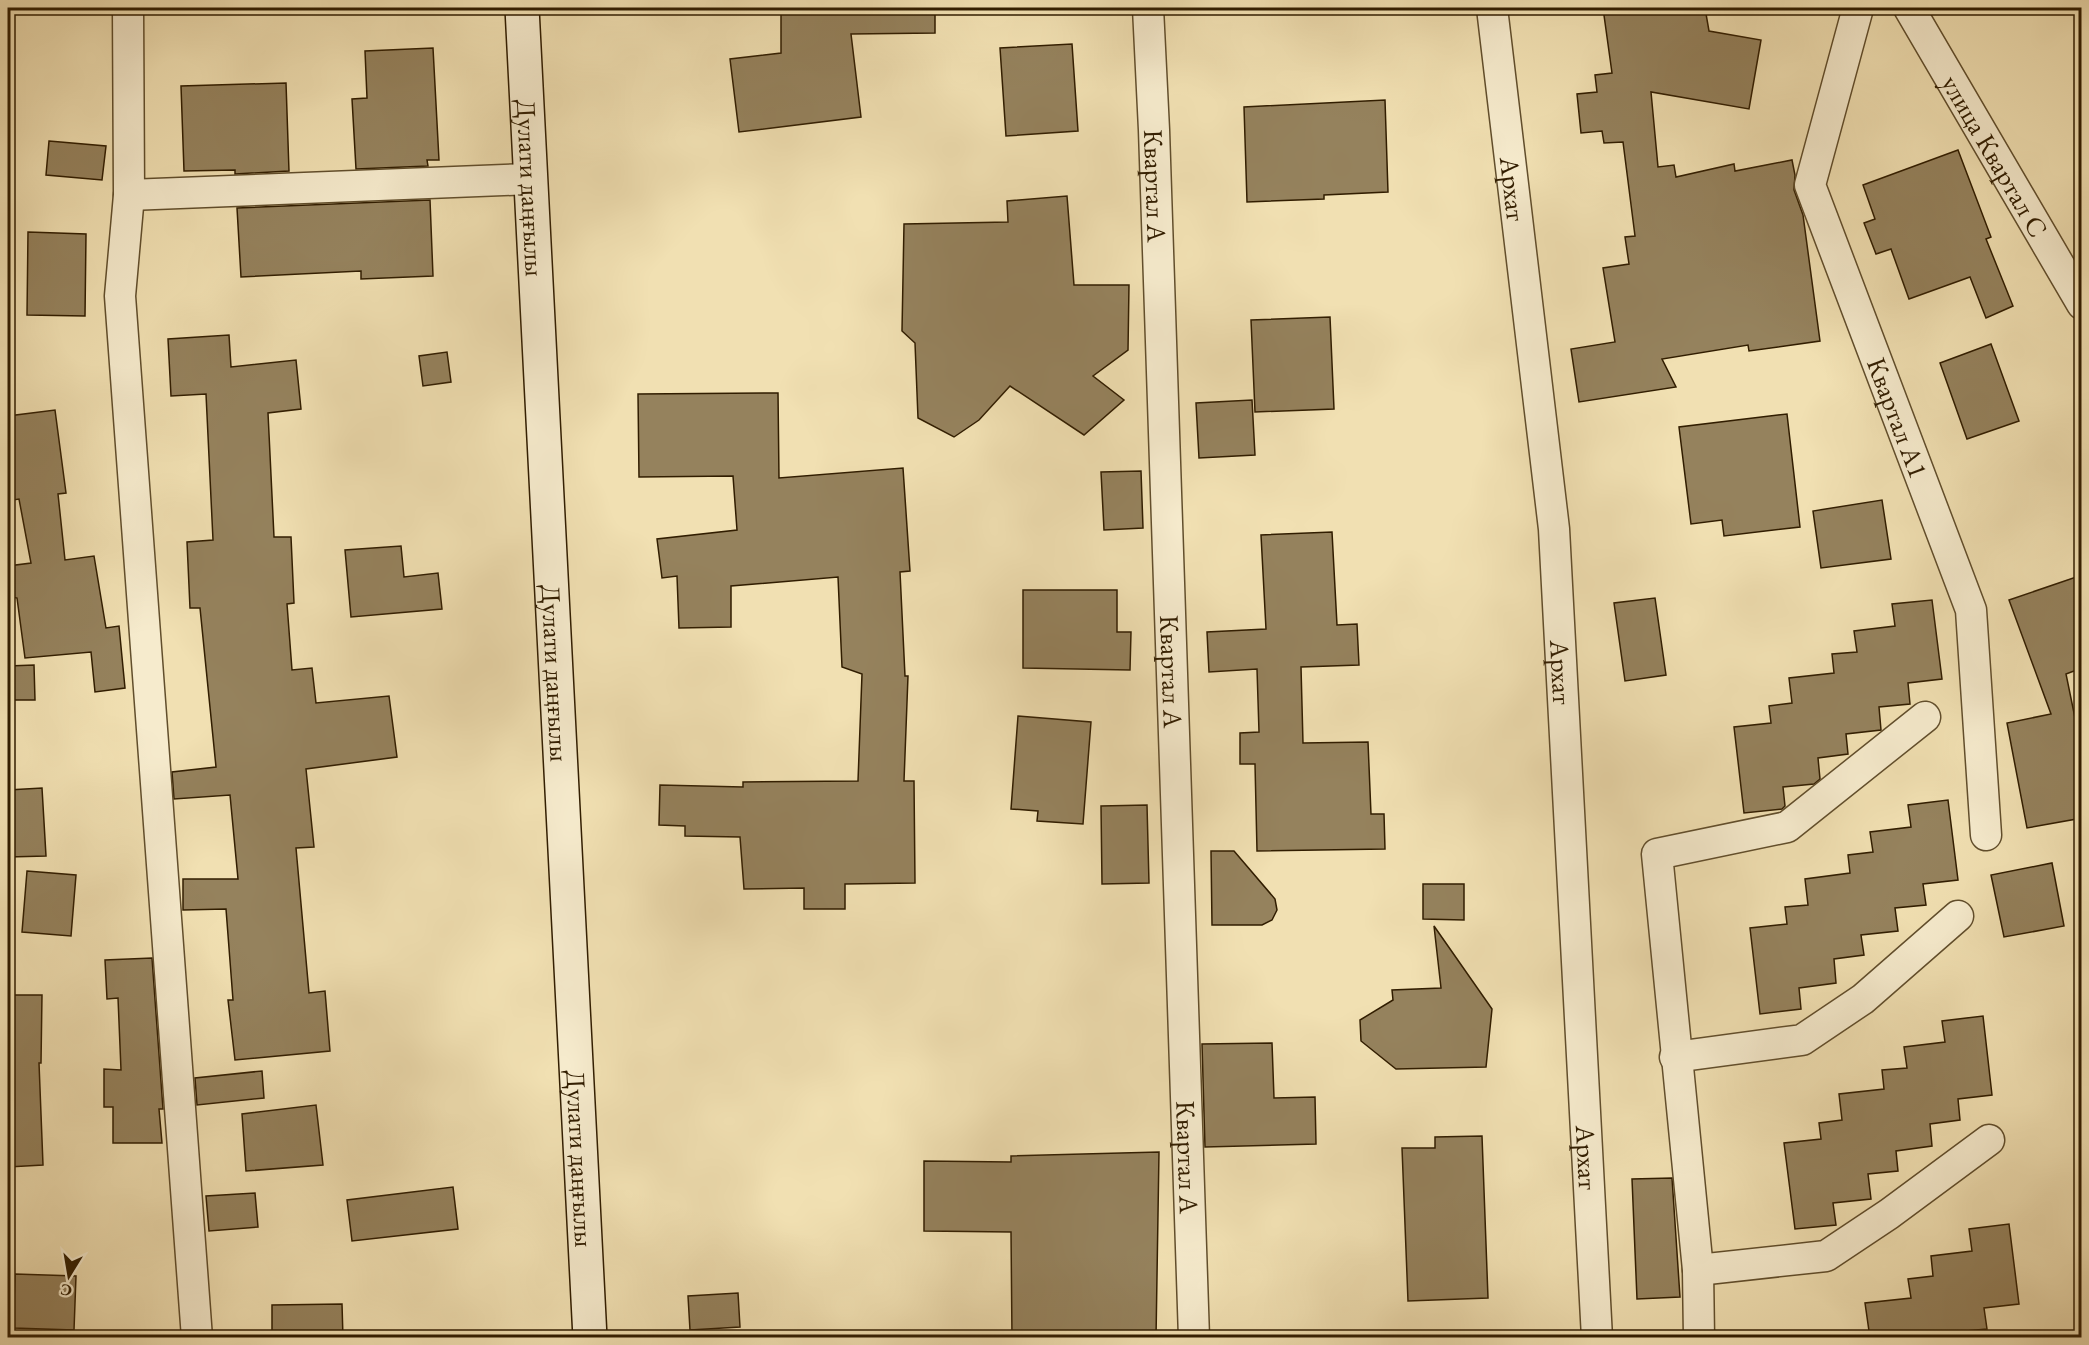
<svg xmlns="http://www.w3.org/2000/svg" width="2089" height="1345" font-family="'EB Garamond',serif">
	<rect width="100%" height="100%" fill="#f1e0b2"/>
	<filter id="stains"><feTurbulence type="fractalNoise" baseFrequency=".00333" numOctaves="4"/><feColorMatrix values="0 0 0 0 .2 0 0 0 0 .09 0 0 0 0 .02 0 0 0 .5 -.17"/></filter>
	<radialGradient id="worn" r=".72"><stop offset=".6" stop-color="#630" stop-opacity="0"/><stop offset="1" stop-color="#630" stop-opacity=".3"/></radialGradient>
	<!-- building -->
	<g fill="#95825d" stroke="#311d00" stroke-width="1.5">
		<polygon points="781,8 935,8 935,33 851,34 861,117 739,132 730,59 781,53"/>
		<polygon points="1603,8 1705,8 1709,31 1761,40 1749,109 1651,92 1658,167 1674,165 1676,177 1734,164 1735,171 1792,160 1795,175 1794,190 1803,215 1820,341 1749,351 1748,345 1662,359 1676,387 1579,402 1571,349 1615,342 1603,268 1629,264 1625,237 1635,236 1623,142 1604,143 1602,131 1581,133 1577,94 1597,92 1595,75 1612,73"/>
		<polygon points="1072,44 1078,131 1006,136 1000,48"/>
		<polygon points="433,48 439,160 427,160 428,166 356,169 352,99 367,98 365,51"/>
		<polygon points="286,83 289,171 235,174 235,170 184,171 181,86"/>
		<polygon points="1385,100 1388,192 1324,195 1324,199 1247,202 1244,107"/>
		<polygon points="49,141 106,146 102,180 46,175"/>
		<polygon points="1958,150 1991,237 1986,239 2013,306 1986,318 1970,277 1909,299 1891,249 1876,254 1864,223 1875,219 1863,185"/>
		<polygon points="1067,196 1074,285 1129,285 1128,350 1093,376 1124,400 1084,435 1010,386 979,420 954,437 918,418 915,343 902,331 904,224 1008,222 1007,201"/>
		<polygon points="430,200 433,276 361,279 361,271 241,277 237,208"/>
		<polygon points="28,232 86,234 85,316 27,315"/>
		<polygon points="1330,317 1334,409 1255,412 1251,320"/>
		<polygon points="229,335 231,367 296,360 301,409 268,413 274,537 291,537 294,603 287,604 292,670 312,668 316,703 389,696 397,757 306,769 314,847 296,848 309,993 325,991 330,1051 235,1060 228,1000 233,1000 226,909 183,910 183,879 238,879 230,795 174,799 172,772 216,767 200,608 190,608 187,542 213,540 206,394 171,396 168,339"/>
		<polygon points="1991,344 2019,421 1967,439 1940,363"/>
		<polygon points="447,352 451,382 423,386 419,356"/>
		<polygon points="778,393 779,478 903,468 910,571 900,572 905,676 908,676 904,781 914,781 915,883 845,884 845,909 804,909 804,888 744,889 740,837 685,836 685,826 659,825 660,785 743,787 743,782 858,781 862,674 842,667 838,577 731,586 731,627 679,628 677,576 662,578 657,539 737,530 733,476 639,477 638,394"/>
		<polygon points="1252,400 1255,455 1199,458 1196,403"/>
		<polygon points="55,410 66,493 58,494 65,560 94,556 106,628 119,626 125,688 95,692 91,652 25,658 17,598 8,596 8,566 31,563 19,499 13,500 8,455 8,416"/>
		<polygon points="1787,414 1800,527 1724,536 1722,520 1691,524 1679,427"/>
		<polygon points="1141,471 1143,528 1104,530 1101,472"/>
		<polygon points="1882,500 1891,559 1821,568 1813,511"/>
		<polygon points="1332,532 1337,625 1357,624 1359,665 1301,667 1303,743 1368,742 1371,814 1384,814 1385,849 1257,851 1255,764 1240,764 1240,733 1259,732 1257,669 1209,672 1207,632 1266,629 1261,535"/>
		<polygon points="401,546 404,577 438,573 442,609 351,617 345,550"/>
		<polygon points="2082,575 2082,668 2066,674 2082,752 2082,818 2027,828 2007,723 2051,714 2009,600"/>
		<polygon points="1023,590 1117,590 1117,632 1131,632 1130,670 1023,668"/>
		<polygon points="1655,598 1666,675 1625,681 1614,603"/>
		<polygon points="1932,600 1942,679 1908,683 1910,704 1879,707 1881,730 1846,734 1848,754 1818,758 1820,779 1814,784 1783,787 1785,806 1782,809 1744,813 1734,727 1771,723 1769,706 1792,703 1789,678 1834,673 1832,654 1857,652 1854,631 1895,626 1892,604"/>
		<polygon points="34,665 35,700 8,700 8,666"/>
		<polygon points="1018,716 1091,722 1083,824 1037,821 1038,811 1011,809"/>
		<polygon points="42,788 46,856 8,857 8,790"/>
		<polygon points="1948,800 1958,880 1923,884 1926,905 1895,908 1898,931 1861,935 1864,955 1834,959 1836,983 1799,988 1801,1009 1760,1014 1750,928 1787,924 1785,907 1808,905 1805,879 1850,873 1848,855 1873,852 1870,832 1911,827 1908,805"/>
		<polygon points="1147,805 1149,883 1102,884 1101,806"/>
		<polygon points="1211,851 1234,851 1275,899 1277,910 1272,920 1262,925 1212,925"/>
		<polygon points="2052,863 2064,926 2004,937 1991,875"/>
		<polygon points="27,871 76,875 71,936 22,932"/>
		<polygon points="1423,884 1464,884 1464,920 1423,919"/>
		<polygon points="1434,926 1492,1009 1486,1067 1396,1069 1361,1041 1360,1020 1393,1000 1392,990 1441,988"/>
		<polygon points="152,958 163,1109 159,1109 162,1143 113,1143 113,1107 104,1107 104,1069 121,1070 118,998 107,999 105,960"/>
		<polygon points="8,995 42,995 41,1063 39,1063 43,1165 8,1167"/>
		<polygon points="1983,1016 1992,1095 1958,1099 1960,1120 1930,1124 1932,1146 1896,1151 1898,1171 1868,1174 1871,1199 1833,1203 1836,1225 1795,1229 1784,1143 1821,1139 1819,1123 1842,1120 1839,1094 1884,1089 1882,1070 1907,1068 1904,1047 1945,1042 1942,1021"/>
		<polygon points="1272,1043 1274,1098 1315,1097 1316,1144 1205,1147 1202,1044"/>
		<polygon points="262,1071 264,1098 197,1105 195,1078"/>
		<polygon points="316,1105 323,1165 246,1171 242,1114"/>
		<polygon points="1482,1136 1488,1298 1408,1301 1402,1148 1435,1148 1435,1137"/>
		<polygon points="1159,1152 1156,1338 1012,1338 1011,1232 924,1231 924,1161 1011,1162 1011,1156"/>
		<polygon points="1672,1178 1680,1297 1637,1299 1632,1179"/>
		<polygon points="453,1187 458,1229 352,1241 347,1200"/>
		<polygon points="255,1193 258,1227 209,1231 206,1196"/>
		<polygon points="2009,1224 2019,1304 1984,1308 1987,1329 1956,1332 1957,1338 1870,1338 1865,1303 1911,1298 1908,1279 1933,1276 1931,1256 1972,1251 1969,1229"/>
		<polygon points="15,1274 76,1276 74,1330 13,1328"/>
		<polygon points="738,1293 740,1327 690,1330 688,1296"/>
		<polygon points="342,1304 343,1338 272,1338 272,1305"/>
	</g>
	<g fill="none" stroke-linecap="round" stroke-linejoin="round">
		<defs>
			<g id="minor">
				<polyline points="128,8 129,195 120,296 197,1338"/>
				<path id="s1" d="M1148 8 1154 130 1194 1338"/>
				<path id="s2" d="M1492 8 1554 529 1597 1338"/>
				<path id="s3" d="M1858 8 1810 185 1971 610 1986 835"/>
				<path id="s4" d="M1909 8 2082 304"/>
				<polyline points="129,195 530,179"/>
				<polyline points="1675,1057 1802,1040 1863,999 1958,916"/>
				<polyline points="1698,1270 1826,1256 1889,1214 1989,1140"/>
				<polyline points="1699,1338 1698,1270 1657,854 1787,827 1925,717"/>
			</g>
			<g id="secondary">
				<path id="s5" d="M522 8 590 1338"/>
			</g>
		</defs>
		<!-- minor casing -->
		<use href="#minor" stroke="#614e2c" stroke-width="33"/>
		<!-- secondary casing -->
		<use href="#secondary" stroke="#311d00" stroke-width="36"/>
		<!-- minor -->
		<use href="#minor" stroke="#f6ebcd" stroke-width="30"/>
		<!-- secondary -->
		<use href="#secondary" stroke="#f6ebcd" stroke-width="33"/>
	</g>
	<g text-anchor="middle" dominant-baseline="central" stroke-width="4.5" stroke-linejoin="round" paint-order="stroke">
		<!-- street labels -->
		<g font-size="27" fill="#311d00" stroke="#f6ebcd">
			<text stroke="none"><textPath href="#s4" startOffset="171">улица Квартал С</textPath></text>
			<text stroke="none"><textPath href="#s5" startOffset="180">Дулати даңғылы</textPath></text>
			<text stroke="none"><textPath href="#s1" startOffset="178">Квартал А</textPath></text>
			<text stroke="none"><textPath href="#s2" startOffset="182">Архат</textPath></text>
			<text stroke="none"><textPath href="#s3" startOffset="432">Квартал А1</textPath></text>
			<text stroke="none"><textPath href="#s2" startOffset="668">Архат</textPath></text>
			<text stroke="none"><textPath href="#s1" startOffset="664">Квартал А</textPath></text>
			<text stroke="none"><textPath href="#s5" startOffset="666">Дулати даңғылы</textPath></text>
			<text stroke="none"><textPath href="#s2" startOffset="1154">Архат</textPath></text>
			<text stroke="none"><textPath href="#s5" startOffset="1152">Дулати даңғылы</textPath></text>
			<text stroke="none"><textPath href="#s1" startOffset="1150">Квартал А</textPath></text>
		</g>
	</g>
	<!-- margin -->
	<rect width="2089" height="1345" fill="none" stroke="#f1e0b2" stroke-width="30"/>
	<rect x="9" y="9" width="2071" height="1327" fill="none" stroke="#311d00" stroke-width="3"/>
	<rect x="15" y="15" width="2059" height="1315" fill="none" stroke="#311d00" stroke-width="1.5"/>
	<!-- north arrow -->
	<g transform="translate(69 1276) rotate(191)" stroke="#f6ebcd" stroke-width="4.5" paint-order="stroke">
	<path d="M0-4.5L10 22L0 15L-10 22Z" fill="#311d00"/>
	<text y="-9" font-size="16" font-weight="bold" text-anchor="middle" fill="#311d00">С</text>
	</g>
	<rect width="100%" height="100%" filter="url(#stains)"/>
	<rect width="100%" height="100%" fill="url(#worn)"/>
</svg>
